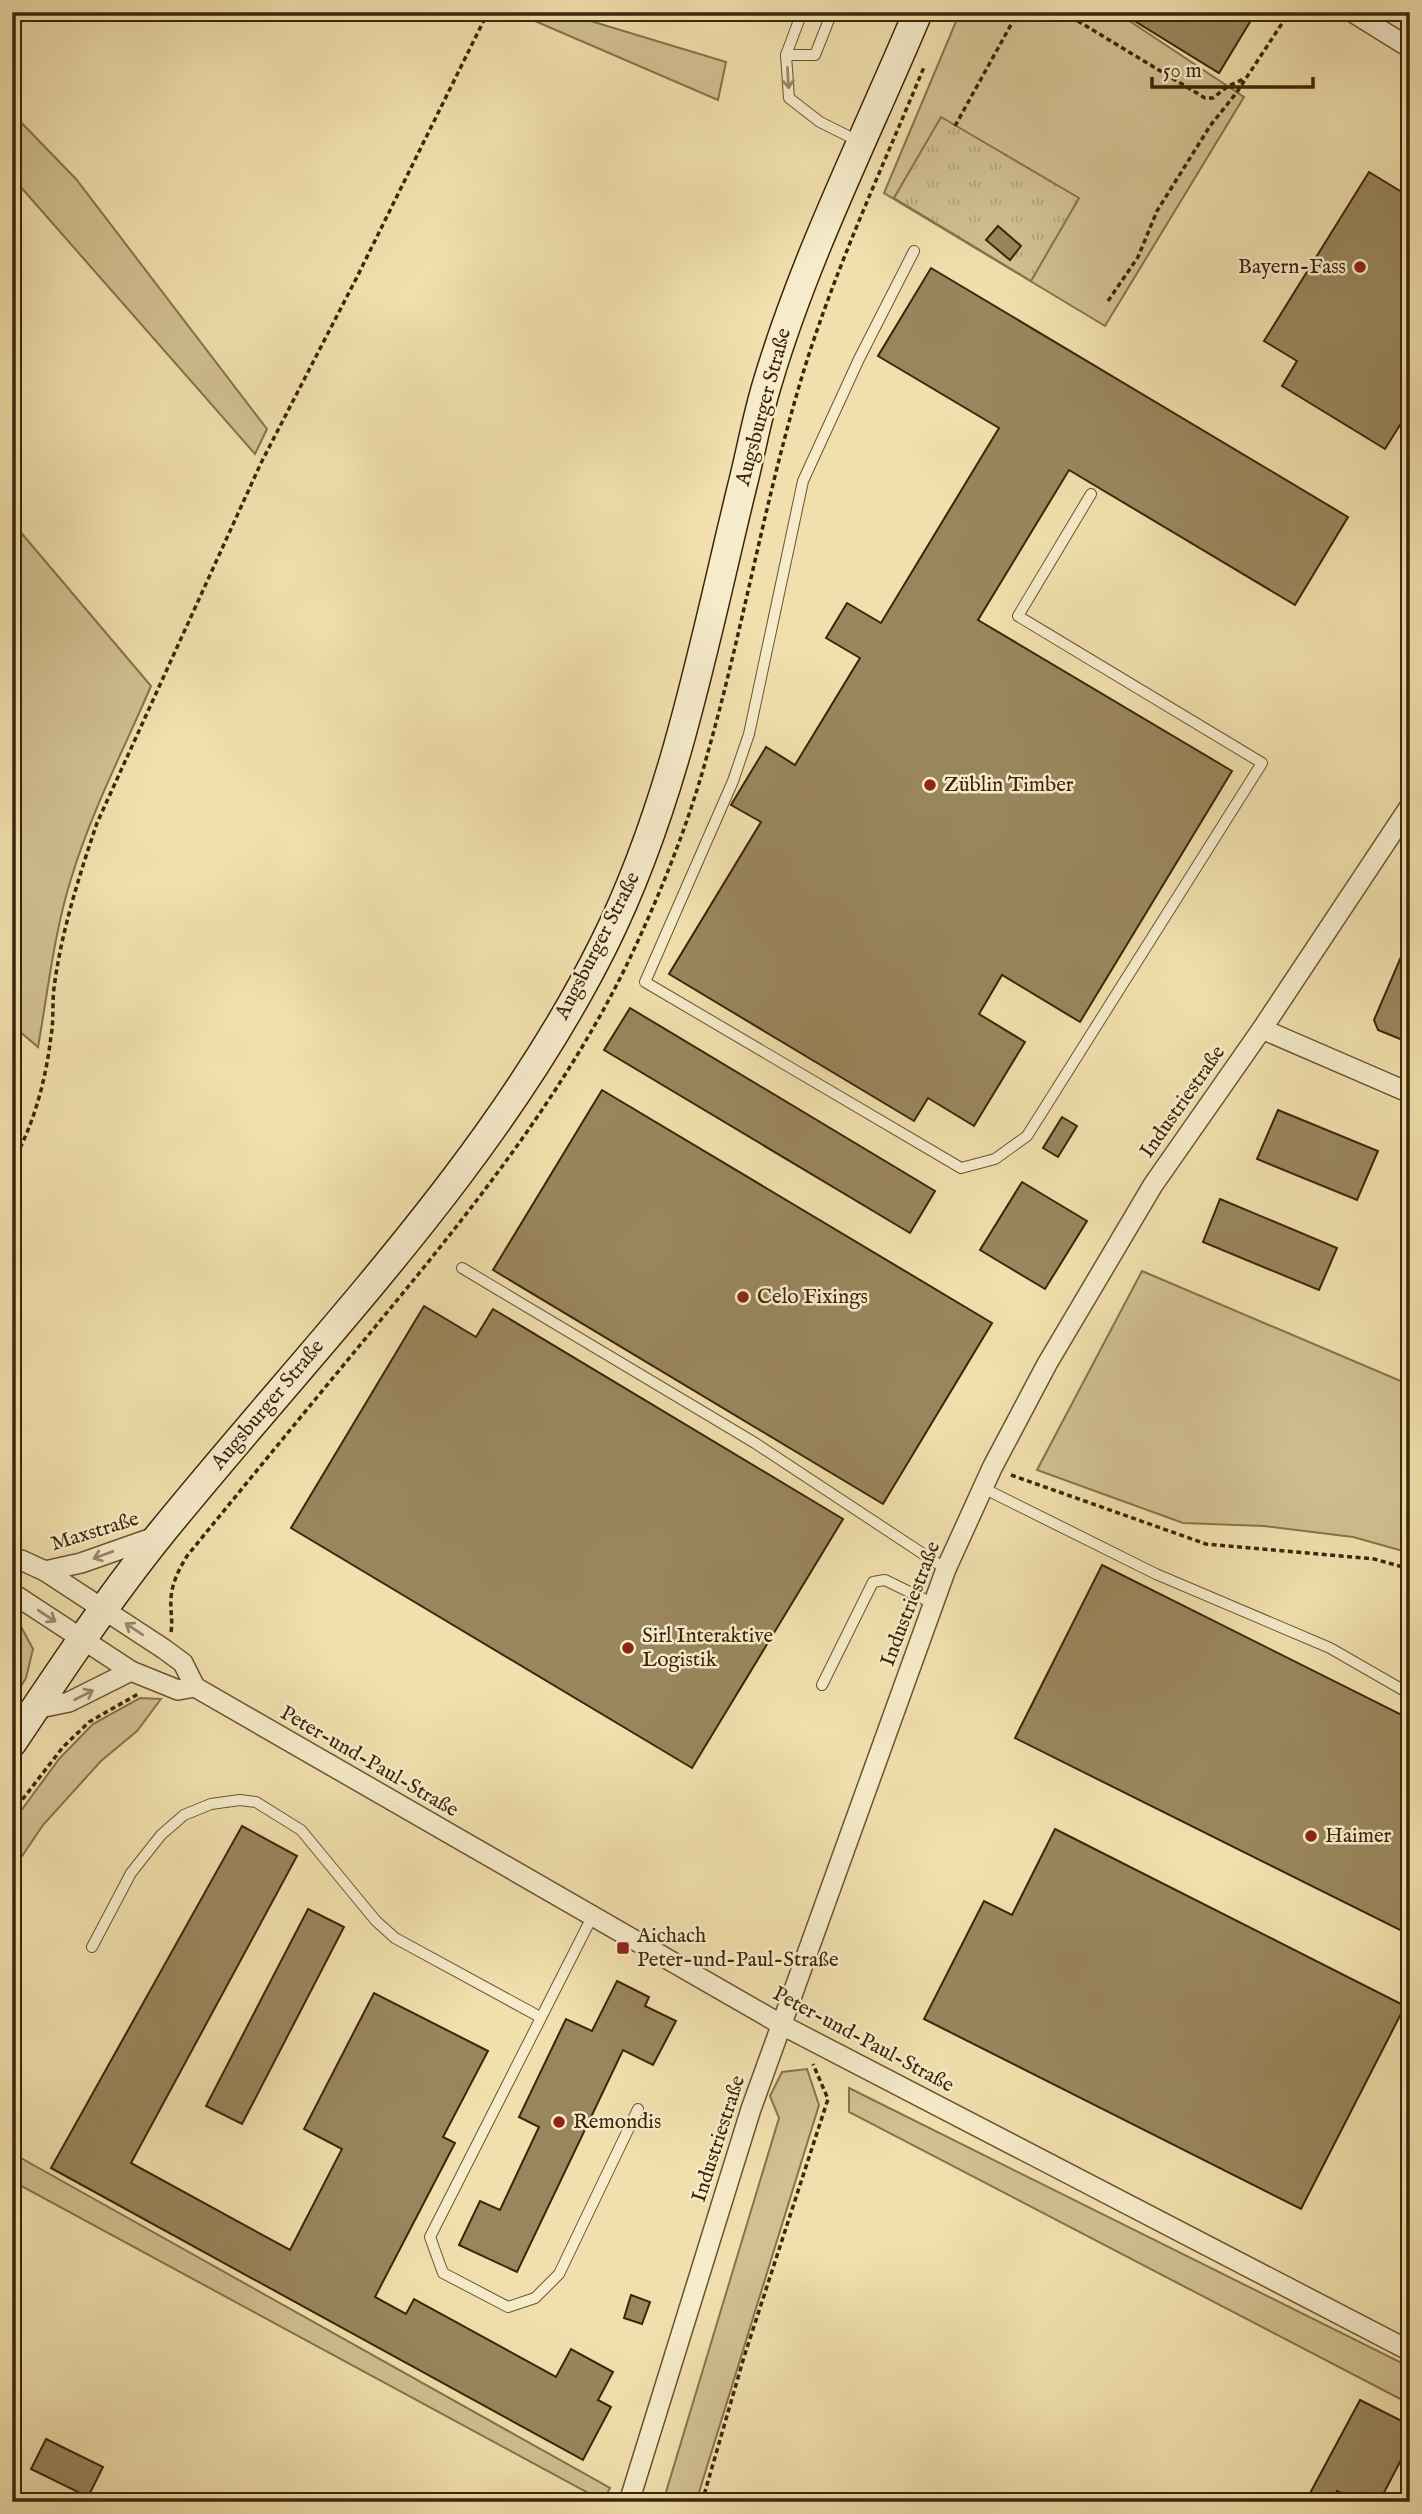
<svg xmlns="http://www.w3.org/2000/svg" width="1422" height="2514" font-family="'IM FELL English',serif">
	<defs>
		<pattern id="park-tufts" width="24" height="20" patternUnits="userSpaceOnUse" patternTransform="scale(1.75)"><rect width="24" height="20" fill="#d2c091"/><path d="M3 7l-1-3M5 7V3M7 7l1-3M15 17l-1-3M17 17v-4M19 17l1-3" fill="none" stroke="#b5a57c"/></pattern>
	</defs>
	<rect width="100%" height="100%" fill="#f1e0ad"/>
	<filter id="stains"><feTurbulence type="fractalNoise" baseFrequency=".00286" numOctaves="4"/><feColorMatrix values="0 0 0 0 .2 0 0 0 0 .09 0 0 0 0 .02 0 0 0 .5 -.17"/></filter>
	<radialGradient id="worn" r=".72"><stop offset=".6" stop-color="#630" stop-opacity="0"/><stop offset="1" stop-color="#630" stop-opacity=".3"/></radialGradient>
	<!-- grass -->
	<g fill="#d2c091" stroke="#87724d" stroke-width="2">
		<polygon points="514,12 561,12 726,62 718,100"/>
		<polygon points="960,12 1116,12 1244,97 1105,326 884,193"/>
		<polygon points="12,113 76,179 267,429 255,454 12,177"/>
		<path d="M12 522 151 686C124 749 91 812 71 879 54 933 48 991 38 1047L12 1025Z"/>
		<polygon points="1142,1271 1410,1385 1410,1553 1353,1537 1264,1526 1183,1523 1037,1470"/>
		<polygon points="12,1610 33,1649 26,1678 12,1700"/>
		<polygon points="140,1698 161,1699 137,1731 101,1761 43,1825 12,1871 12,1823 59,1759 93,1724"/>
		<polygon points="807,2069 819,2105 696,2502 663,2502 779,2118 770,2096 782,2072"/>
		<polygon points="849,2088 1410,2367 1410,2404 849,2112"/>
		<polygon points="12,2153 610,2488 603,2501 12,2181"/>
	</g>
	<!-- park -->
	<polygon fill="url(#park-tufts)" stroke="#87724d" stroke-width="2" points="941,117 1079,198 1031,281 894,198"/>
	<!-- building -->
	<g fill="#9a865e" stroke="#3c2509" stroke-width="2">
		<polygon points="1120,12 1256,12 1219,73"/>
		<polygon points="1369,172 1410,197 1410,409 1385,449 1282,386 1297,361 1264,341"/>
		<polygon points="998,226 1021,246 1010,260 986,240"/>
		<polygon points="931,268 1348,517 1295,605 1069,470 978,620 1232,771 1080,1022 1002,975 979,1014 1025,1042 974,1126 928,1098 914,1121 669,974 761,822 731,805 766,747 795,765 860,658 826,638 847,603 881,623 999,428 878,356"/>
		<polygon points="1410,936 1410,1043 1378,1030 1374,1020"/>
		<polygon points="630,1008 935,1191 910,1233 604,1050"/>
		<polygon points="602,1090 992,1323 883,1504 493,1270"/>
		<polygon points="1278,1110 1378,1151 1357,1200 1257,1159"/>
		<polygon points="1062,1117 1077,1126 1058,1157 1043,1148"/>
		<polygon points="1022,1182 1087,1221 1045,1289 980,1250"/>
		<polygon points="1220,1199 1337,1248 1319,1290 1203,1242"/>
		<polygon points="424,1306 476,1337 493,1309 843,1519 692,1768 291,1528"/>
		<polygon points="1102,1565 1410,1719 1410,1935 1015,1738"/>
		<polygon points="242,1826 297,1856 131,2163 290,2250 342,2149 304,2129 374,1993 488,2051 443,2137 455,2143 375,2297 406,2314 414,2299 556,2377 571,2349 613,2372 598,2400 611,2407 583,2460 51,2168"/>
		<polygon points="1055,1829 1405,2006 1301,2209 924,2019 984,1901 1012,1915"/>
		<polygon points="308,1909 344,1927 242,2124 206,2106"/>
		<polygon points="617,1981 649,1997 645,2006 676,2021 653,2065 623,2050 517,2272 459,2245 480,2201 500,2210 539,2127 519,2117 566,2019 592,2031"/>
		<polygon points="631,2295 650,2302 642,2324 624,2318"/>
		<polygon points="1360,2400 1410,2425 1410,2443 1379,2502 1357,2502 1337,2491 1332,2502 1321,2502 1309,2495"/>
		<polygon points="46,2439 103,2467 88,2497 31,2469"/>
	</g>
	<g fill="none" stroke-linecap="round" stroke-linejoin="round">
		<defs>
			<g id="service">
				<polyline points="802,12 786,55 789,98 820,122 858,141"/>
				<polyline points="786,55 815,55 832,12"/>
				<polyline points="914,251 859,359 803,481 749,734 733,781 645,982 961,1168 995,1159 1027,1136 1262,763 1018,616 1091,494"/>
				<polyline points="462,1268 755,1443 946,1569"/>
				<polyline points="983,1488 1156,1574 1330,1648 1410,1694"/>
				<polyline points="822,1685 873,1582 885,1580 934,1604"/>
				<polyline points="592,1917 430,2237 443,2273 508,2307 535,2298 559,2274 638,2109"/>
				<polyline points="92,1947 131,1873 161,1835 184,1815 211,1804 240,1800 256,1802 301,1830 376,1921 395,1938 540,2017"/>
				<polyline points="12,2494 28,2502"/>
			</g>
			<g id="minor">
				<polyline points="1352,12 1410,48"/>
				<polyline points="1262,1029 1410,1093"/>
				<polyline points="12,1559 21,1560 45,1571 164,1649 183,1663 195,1687 782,2025 1410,2351"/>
				<polyline points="45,1571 81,1563 158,1536"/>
				<polyline points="12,1593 131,1671 178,1690 195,1687"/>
				<polyline points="35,1709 69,1702 131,1671"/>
				<polyline points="629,2502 751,2109 946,1569 992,1468 1047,1364 1153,1185 1262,1029 1410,806"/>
			</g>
			<path id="secondary" d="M12 1743C60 1671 108 1599 162 1532 316 1342 494 1165 604 944 675 801 704 642 742 487 751 452 757 416 768 381 806 254 867 134 918 12"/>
		</defs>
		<!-- service casing -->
		<use href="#service" stroke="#695432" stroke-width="12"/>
		<!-- minor casing -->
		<use href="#minor" stroke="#695432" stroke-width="22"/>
		<!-- secondary casing -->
		<use href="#secondary" stroke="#3c2509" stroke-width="31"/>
		<!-- path -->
		<g stroke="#3c2509" stroke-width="3.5" stroke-dasharray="5 3.5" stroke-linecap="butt">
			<polyline points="1063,12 1205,98 1213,98 1228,86 1244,79"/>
			<polyline points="943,21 946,12"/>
			<polyline points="955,126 1018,12"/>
			<polyline points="1108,301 1138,257 1157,211 1210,126 1237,92 1283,22 1294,12"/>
			<path d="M12 1163C34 1125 46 1079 51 1036 54 1020 52 1004 54 988 61 933 79 876 97 823L261 463 357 277 488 12"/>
			<polyline points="1011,1475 1206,1544 1374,1559 1410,1569"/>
			<path d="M171 1632C173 1620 170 1610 171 1598 172 1583 179 1569 187 1556 249 1480 312 1403 375 1327 470 1212 565 1094 630 958 661 892 689 823 708 752 742 632 763 510 798 390 830 279 880 174 924 67"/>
			<polyline points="12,1813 63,1747 89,1722 138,1694"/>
			<polyline points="702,2502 744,2357 828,2099 813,2064"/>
		</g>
		<!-- service -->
		<use href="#service" stroke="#f6ebca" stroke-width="10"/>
		<!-- minor -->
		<use href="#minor" stroke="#f6ebca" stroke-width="19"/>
		<!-- secondary -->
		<use href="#secondary" stroke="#f6ebca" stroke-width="28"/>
	</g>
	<!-- one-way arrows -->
	<defs><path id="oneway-shaft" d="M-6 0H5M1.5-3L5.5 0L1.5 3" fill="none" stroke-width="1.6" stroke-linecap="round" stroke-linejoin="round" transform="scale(1.75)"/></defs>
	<g stroke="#99886a">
		<use href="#oneway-shaft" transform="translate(788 78) rotate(87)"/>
		<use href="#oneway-shaft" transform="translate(103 1555) rotate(160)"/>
		<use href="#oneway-shaft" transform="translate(47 1616) rotate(33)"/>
		<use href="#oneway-shaft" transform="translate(134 1629) rotate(-146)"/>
		<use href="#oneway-shaft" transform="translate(84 1695) rotate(-27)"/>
	</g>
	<!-- markers -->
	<g fill="#8f2418" stroke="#f6ebca" stroke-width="2.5">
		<circle cx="1360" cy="267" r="7"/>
		<circle cx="930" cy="785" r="7"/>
		<circle cx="743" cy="1297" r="7"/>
		<circle cx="628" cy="1648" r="7"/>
		<circle cx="1311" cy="1836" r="7"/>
		<rect x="616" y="1941" width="14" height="14" rx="3.5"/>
		<circle cx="559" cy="2122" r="7"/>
	</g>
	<g text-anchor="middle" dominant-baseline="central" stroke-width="5" stroke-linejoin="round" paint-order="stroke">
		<!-- poi labels -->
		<g font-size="21" fill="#3c2509" stroke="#f6ebca" text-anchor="start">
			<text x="1346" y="267" text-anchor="end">Bayern-Fass</text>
			<text x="944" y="785">Züblin Timber</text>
			<text x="757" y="1297">Celo Fixings</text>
			<text x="642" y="1636">Sirl Interaktive<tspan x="642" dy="24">Logistik</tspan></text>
			<text x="1325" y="1836">Haimer</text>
			<text x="637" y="1936">Aichach<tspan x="637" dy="24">Peter-und-Paul-Straße</tspan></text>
			<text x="573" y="2122">Remondis</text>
		</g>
		<!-- street labels -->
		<g font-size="21" fill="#3c2509" stroke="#f6ebca">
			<text transform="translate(764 407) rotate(-75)">Augsburger Straße</text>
			<text transform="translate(598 946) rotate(-63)">Augsburger Straße</text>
			<text transform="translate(1183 1102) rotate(-55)">Industriestraße</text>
			<text transform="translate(268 1405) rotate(-50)">Augsburger Straße</text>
			<text transform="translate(95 1532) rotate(-17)">Maxstraße</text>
			<text transform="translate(911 1604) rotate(-69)">Industriestraße</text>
			<text transform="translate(369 1762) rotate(30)">Peter-und-Paul-Straße</text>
			<text transform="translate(863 2040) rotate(28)">Peter-und-Paul-Straße</text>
			<text transform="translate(719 2139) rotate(-72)">Industriestraße</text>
		</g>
	</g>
	<!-- margin -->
	<rect width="1422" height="2514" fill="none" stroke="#f1e0ad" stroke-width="42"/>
	<rect x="14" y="14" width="1394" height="2486" fill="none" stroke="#3c2509" stroke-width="3.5"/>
	<rect x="21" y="21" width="1380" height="2472" fill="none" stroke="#3c2509" stroke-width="2"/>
	<!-- scale -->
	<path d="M1152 77v10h161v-10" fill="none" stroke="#3c2509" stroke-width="3.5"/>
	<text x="1163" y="77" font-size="21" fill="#3c2509" stroke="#f6ebca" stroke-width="5" paint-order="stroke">50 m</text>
	<rect width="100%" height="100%" filter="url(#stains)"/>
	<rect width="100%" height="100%" fill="url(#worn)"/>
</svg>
